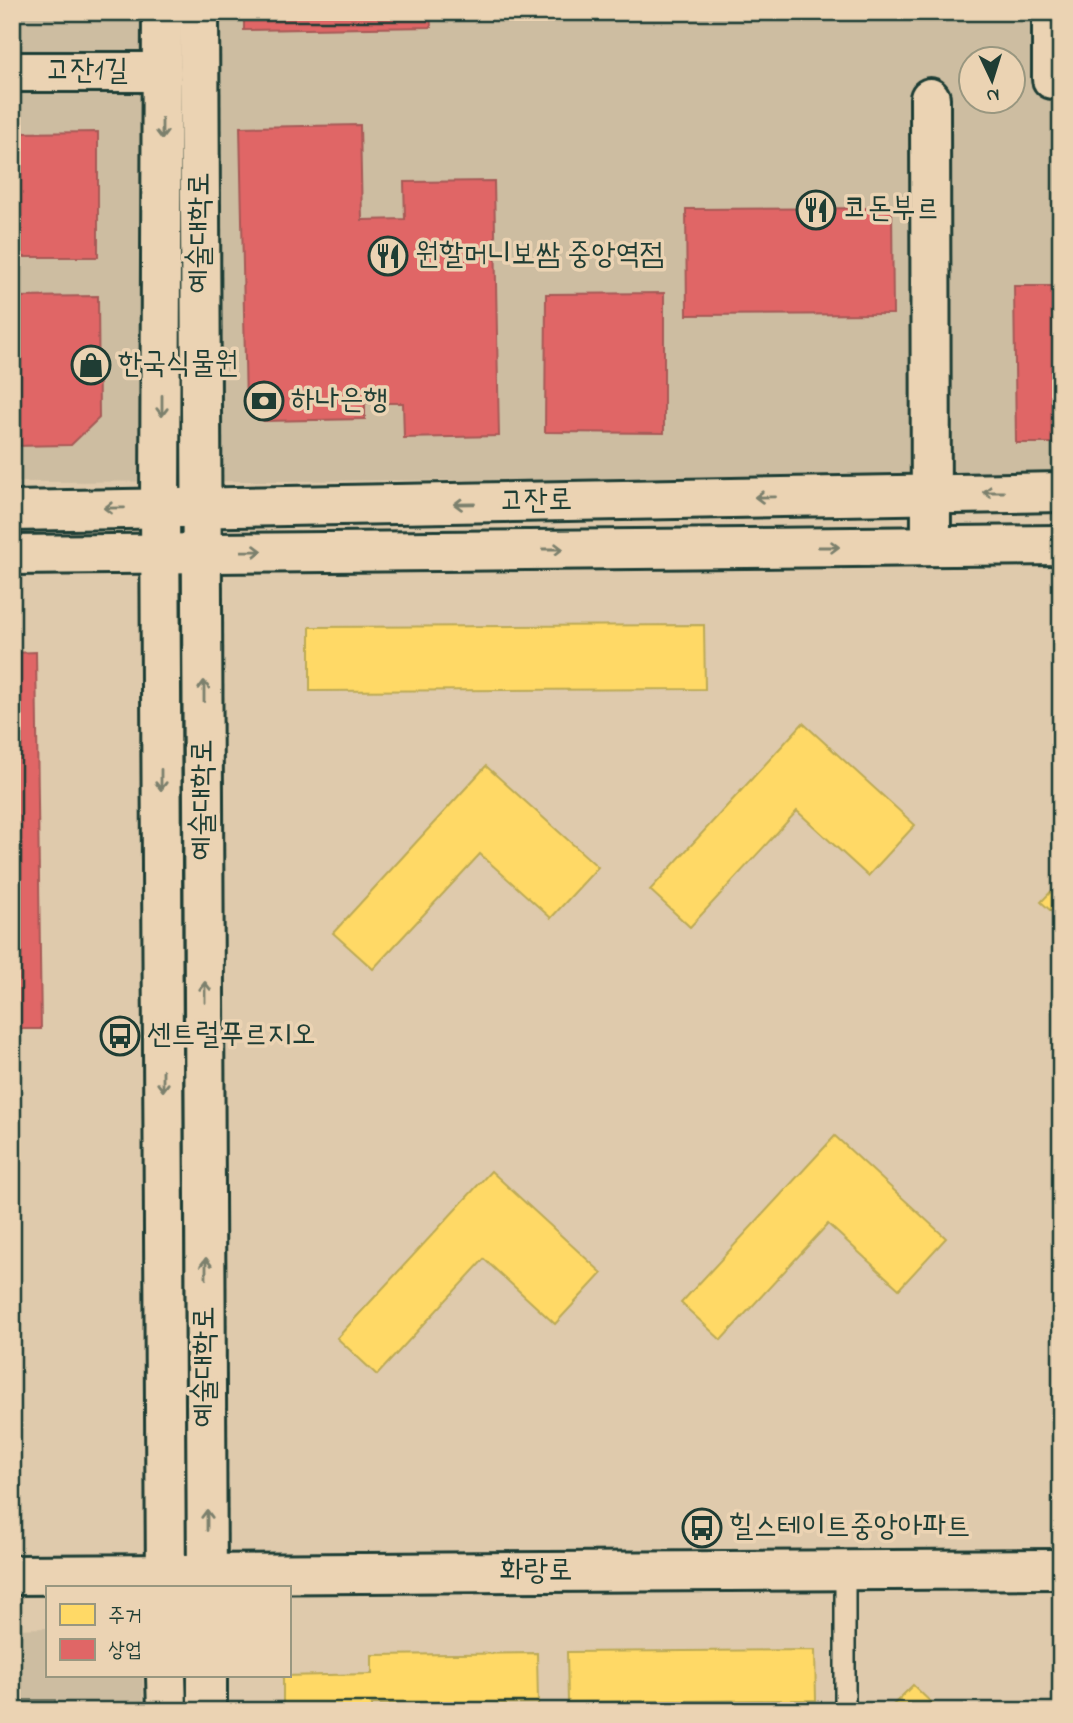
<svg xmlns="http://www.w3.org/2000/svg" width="1073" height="1723" font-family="'Indie Flower','Poor Story',sans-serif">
	<rect width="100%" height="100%" fill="#dfcaac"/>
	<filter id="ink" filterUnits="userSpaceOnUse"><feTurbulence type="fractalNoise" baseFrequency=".0143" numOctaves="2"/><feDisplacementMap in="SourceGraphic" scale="14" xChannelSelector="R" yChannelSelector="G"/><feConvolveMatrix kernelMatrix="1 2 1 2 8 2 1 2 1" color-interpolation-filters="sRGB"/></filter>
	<g filter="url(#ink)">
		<!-- built -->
		<g fill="#cdbda1" fill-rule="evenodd">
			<path d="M12 12H1061V478L12 482ZM972 60H1014V102H972Z"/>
			<polygon points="47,1628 47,1676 143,1676 143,1711 12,1711 12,1629"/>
		</g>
		<!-- green -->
		<rect fill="#bcaf95" stroke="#6e7664" stroke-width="2" x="12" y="1700" width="43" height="11"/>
		<!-- homes -->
		<g fill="#ffd966" stroke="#bcaa57" stroke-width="2">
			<polygon points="704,625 705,689 310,691 310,627"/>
			<polygon points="803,723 915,825 868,876 797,811 690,927 650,890"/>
			<polygon points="486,766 598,867 551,918 480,854 373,969 333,933"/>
			<polygon points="1061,881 1061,920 1041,902"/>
			<polygon points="835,1136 946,1238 899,1289 828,1224 721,1340 681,1303"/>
			<polygon points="491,1171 602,1273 555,1324 484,1259 377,1375 337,1338"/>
			<polygon points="815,1650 816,1700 568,1702 567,1652"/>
			<polygon points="537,1653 538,1703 372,1704 372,1711 283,1711 283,1676 372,1674 372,1655"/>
			<polygon points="913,1685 940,1711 887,1711"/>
		</g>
		<!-- shops -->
		<g fill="#e06666" stroke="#a65a57" stroke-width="2">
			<polygon points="244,12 430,12 431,27 244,30"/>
			<polygon points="360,125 362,220 405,219 404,182 494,181 499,436 404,438 403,403 365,403 365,419 264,421 246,406 240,127"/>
			<polygon points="98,132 98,257 12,257 12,133"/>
			<polygon points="892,208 893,314 687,315 686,209"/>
			<polygon points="1014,286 1061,286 1061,443 1016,443"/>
			<polygon points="664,293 664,433 545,432 546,294"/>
			<polygon points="98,296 99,418 71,445 12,446 12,297"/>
			<polygon points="36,652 41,1029 12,1029 12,653"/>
		</g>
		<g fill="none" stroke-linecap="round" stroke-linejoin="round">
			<defs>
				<polyline id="service" points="845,1711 845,1571"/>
				<g id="minor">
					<polyline points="12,72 162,72"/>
					<polyline points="1052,79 1052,12"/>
					<polyline points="930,98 931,546"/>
				</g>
				<g id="tertiary">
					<polyline points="162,12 160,507 166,1588"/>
					<polyline points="199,12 207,1588"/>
					<polyline points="12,511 1061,492"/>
					<polyline points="12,555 1061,545"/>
					<polyline points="166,1676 167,1711"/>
					<polyline points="207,1711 207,1676"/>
				</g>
				<polyline id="secondary" points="12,1575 1061,1569"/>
			</defs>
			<!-- service casing -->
			<use href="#service" stroke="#1f3d34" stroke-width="24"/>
			<!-- minor casing -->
			<use href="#minor" stroke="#1f3d34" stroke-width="44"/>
			<!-- tertiary casing -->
			<use href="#tertiary" stroke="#1f3d34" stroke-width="44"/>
			<!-- secondary casing -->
			<use href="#secondary" stroke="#1f3d34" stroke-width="44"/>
			<!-- service -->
			<use href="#service" stroke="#ebd3b3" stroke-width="19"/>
			<!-- minor -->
			<use href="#minor" stroke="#ebd3b3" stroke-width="38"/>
			<!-- tertiary -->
			<use href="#tertiary" stroke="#ebd3b3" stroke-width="38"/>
			<!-- secondary -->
			<use href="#secondary" stroke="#ebd3b3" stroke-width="38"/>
		</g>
		<!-- one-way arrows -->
		<defs><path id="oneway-shaft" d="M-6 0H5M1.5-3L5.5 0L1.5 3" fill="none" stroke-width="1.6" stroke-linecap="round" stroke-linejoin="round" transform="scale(1.75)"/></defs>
		<g stroke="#7b806d">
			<use href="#oneway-shaft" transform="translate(162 129) rotate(90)"/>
			<use href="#oneway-shaft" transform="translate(162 406) rotate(90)"/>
			<use href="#oneway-shaft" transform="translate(993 492) rotate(180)"/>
			<use href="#oneway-shaft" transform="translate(765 497) rotate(179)"/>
			<use href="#oneway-shaft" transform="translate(464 504) rotate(179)"/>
			<use href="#oneway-shaft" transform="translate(114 508) rotate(179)"/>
			<use href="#oneway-shaft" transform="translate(829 547)"/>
			<use href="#oneway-shaft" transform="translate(553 549)"/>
			<use href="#oneway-shaft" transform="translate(252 551) rotate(-1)"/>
			<use href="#oneway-shaft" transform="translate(204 691) rotate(-90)"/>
			<use href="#oneway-shaft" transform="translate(161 780) rotate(90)"/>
			<use href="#oneway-shaft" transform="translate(205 992) rotate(-90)"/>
			<use href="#oneway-shaft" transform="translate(163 1081) rotate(90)"/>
			<use href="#oneway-shaft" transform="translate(206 1268) rotate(-90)"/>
			<use href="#oneway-shaft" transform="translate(207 1520) rotate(-90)"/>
		</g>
	</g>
	<!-- icons -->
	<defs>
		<symbol id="restaurant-ring" viewBox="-11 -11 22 22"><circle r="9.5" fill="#ebd3b3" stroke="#1f3d34" stroke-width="1.5"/><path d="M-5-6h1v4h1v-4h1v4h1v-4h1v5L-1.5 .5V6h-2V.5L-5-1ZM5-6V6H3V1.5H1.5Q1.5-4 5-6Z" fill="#1f3d34"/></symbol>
		<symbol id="shop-ring" viewBox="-11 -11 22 22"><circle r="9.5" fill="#ebd3b3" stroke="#1f3d34" stroke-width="1.5"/><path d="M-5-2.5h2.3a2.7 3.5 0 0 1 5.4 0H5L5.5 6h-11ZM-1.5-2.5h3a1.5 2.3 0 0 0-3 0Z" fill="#1f3d34"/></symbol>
		<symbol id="bank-ring" viewBox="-11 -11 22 22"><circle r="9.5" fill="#ebd3b3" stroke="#1f3d34" stroke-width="1.5"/><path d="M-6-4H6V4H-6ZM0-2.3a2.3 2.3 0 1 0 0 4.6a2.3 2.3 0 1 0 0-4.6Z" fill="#1f3d34"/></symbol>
		<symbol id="bus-ring" viewBox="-11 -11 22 22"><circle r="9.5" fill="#ebd3b3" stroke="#1f3d34" stroke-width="1.5"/><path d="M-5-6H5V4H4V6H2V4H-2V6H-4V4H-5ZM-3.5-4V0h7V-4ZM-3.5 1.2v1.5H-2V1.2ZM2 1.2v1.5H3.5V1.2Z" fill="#1f3d34"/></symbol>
	</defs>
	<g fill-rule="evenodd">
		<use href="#restaurant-ring" x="794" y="188" width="44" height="44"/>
		<use href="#restaurant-ring" x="366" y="234" width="44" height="44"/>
		<use href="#shop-ring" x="69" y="343" width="44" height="44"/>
		<use href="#bank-ring" x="242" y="379" width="44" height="44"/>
		<use href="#bus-ring" x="98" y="1014" width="44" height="44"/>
		<use href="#bus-ring" x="680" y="1506" width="44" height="44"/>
	</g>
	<g text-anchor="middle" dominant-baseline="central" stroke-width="7" stroke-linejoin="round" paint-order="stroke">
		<!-- street labels -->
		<g font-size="30" fill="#1f3d34" stroke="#ebd3b3">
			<text x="87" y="72">고잔1길</text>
			<text transform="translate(201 233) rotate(-90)">예술대학로</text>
			<text transform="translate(536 502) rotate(-1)">고잔로</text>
			<text transform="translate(204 800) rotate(-90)">예술대학로</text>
			<text transform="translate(206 1367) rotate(-90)">예술대학로</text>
			<text x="536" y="1572">화랑로</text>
		</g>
		<!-- poi labels -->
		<g font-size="30" fill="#1f3d34" stroke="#ebd3b3" text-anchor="start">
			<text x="843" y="210">코돈부르</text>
			<text x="415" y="256">원할머니보쌈 중앙역점</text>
			<text x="118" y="365">한국식물원</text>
			<text x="291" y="401">하나은행</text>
			<text x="147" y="1036">센트럴푸르지오</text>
			<text x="729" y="1528">힐스테이트중앙아파트</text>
		</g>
	</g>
	<!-- margin -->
	<rect width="1073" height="1723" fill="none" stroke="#ebd3b3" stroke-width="42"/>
	<rect x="21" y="21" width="1031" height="1681" fill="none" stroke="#1f3d34" stroke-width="2.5" filter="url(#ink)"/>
	<!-- legend -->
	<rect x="46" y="1586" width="245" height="91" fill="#ebd3b3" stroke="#999780" stroke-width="2"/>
	<rect x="60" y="1604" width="35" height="21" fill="#ffd966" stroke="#999780" stroke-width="2"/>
	<text x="108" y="1622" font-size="21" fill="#1f3d34">주거</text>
	<rect x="60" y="1639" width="35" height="21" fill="#e06666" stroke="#999780" stroke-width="2"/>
	<text x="108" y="1656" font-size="21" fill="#1f3d34">상업</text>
	<!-- north arrow -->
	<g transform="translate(992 80) rotate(176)"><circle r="33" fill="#ebd3b3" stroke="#999780" stroke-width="2"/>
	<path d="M0-5L12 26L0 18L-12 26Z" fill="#1f3d34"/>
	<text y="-10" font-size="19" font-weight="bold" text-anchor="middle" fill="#1f3d34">N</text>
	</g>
</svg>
